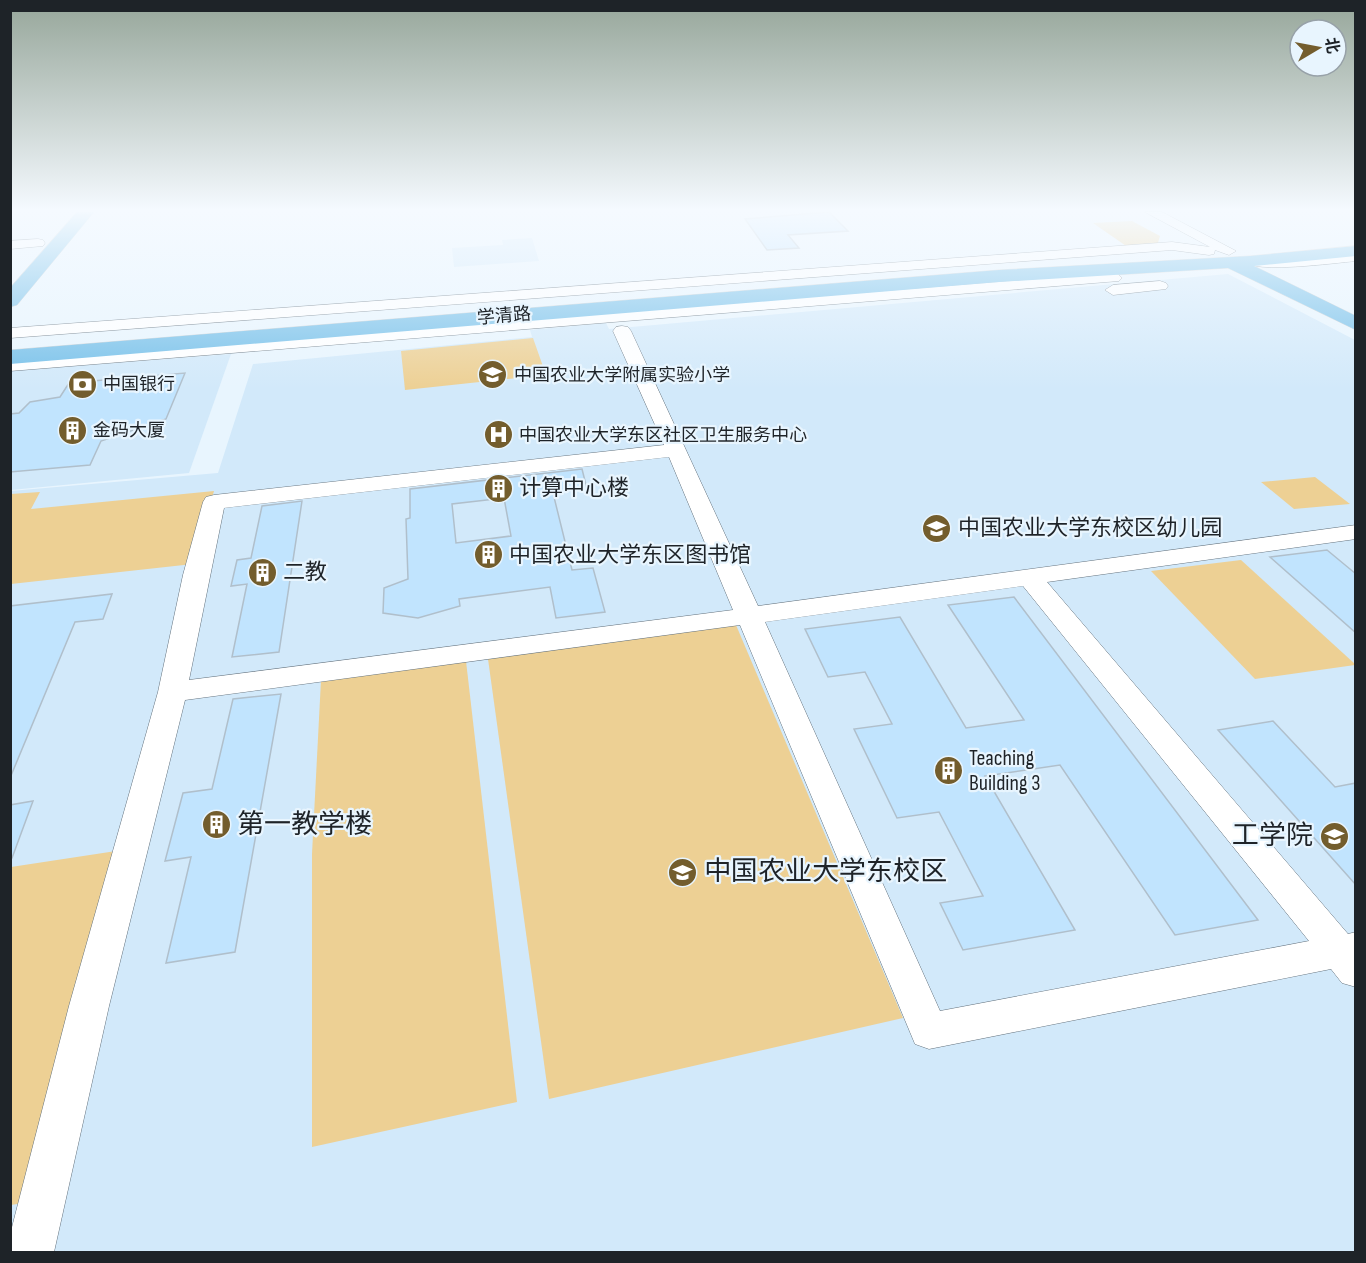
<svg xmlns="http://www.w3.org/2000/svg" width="1366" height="1263" font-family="'Sofia Sans Condensed','Noto Sans SC',sans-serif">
	<rect width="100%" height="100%" fill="#e8f5fe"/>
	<!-- built -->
	<g fill="#d2e9fa">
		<polygon points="532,238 539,261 454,267 452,248 503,245 502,240"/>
		<polygon points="1228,274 1355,340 1355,1252 11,1252 11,491 218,473 253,364 532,337 530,330 606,323 609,329"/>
		<polygon points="231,354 189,473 11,490 11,371"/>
	</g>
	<!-- green -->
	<g fill="#edd094">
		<polygon points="1132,221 1160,236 1157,246 1129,248 1093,223"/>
		<polygon points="533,338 546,375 405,390 401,351"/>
		<polygon points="1315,477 1350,504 1294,509 1261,482"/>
		<polygon points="214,491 193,564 11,584 11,494 40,492 31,509"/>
		<polygon points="1241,560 1355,664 1355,665 1255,679 1151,571"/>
		<polygon points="736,625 903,1018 549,1099 488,659"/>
		<polygon points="466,661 517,1102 312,1147 312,854 321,680"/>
		<polygon points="116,851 23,1203 11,1205 11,867"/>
	</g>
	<!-- building -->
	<g fill="#c1e4fe" stroke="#b0bfcb" stroke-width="1.5" fill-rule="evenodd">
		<polygon points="829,212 848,231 788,235 799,248 767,250 745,219"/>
		<polygon points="185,373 166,419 101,441 90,465 10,472 10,414 19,413 30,402 60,397 69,383"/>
		<path d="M582 469 587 489 553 493 572 570 593 568 605 612 556 618 550 587 459 599 460 606 418 618 383 613 384 588 408 579 406 519 410 518V489ZM504 498 511 536 456 543 452 504Z"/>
		<polygon points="302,501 279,652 232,657 247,584 231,586 237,560 251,558 262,506"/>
		<polygon points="1327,550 1356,574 1356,633 1270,557"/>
		<polygon points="112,594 103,619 75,622 10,778 10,606"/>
		<polygon points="1014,597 1258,920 1175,935 1060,765 985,776 1075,930 963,950 940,903 983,896 939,812 897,818 854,729 892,724 865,672 828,677 805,629 900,617 966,728 1024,720 948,605"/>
		<polygon points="281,694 235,952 166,963 191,857 165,861 183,793 212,789 233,699"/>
		<polygon points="1273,721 1335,787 1356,783 1356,885 1218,730"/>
		<polygon points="33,801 12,858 10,858 10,805"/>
	</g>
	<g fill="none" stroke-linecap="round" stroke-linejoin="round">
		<defs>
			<g id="minor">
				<polygon points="1145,212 1162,212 1236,251 1229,255 1215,250 1214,254 1209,255 1172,250 10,338 10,328 1172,242 1210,247"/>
				<polygon points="38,239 43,240 45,243 43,246 10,249 10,241"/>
				<path d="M1356 253V261C1335 263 1254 274 1243 261L1250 257 1284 259Z"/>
				<polygon points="1114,273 1119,275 1122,278 1119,281 10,371 10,360"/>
				<polygon points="1160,281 1166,283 1168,286 1166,289 1113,295 1105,290 1113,285"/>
				<path d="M622 326 628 327 631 331 758 606 1356 525V539L1047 582 1348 934 1356 932V987L1342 983 1331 969 929 1049 915 1044 740 625 185 700 109 1006 54 1252H10V1235L69 1006 158 692 183 575 203 502 206 497 214 495 664 445 613 331 616 327ZM669 457 733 610 189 680 224 508ZM1023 586 1309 941 940 1011 765 622Z"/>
			</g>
			<g id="major">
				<polygon points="77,212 94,212 17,305 10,307 10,288"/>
				<polygon points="1356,246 1356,256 1254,266 1356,316 1356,330 1228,268 999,282 10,364 10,350 999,270 1250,256"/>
			</g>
		</defs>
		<!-- minor casing -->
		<use href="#minor" stroke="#64727d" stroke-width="1"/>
		<!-- major casing -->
		<use href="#major" stroke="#d2d3d4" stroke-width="1"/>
		<!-- minor -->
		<use href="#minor" fill="#fff" fill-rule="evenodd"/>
		<!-- major -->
		<use href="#major" fill="#76c0e9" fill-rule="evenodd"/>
	</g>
	<!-- sky -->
	<linearGradient id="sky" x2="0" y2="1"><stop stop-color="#96a69a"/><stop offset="0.54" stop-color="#f5faff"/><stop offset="1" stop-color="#f5faff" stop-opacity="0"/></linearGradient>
	<rect width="1366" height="389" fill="url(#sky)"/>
	<!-- icons -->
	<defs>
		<symbol id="school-disc" viewBox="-11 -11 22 22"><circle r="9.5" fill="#735d2d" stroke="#e8f5fe"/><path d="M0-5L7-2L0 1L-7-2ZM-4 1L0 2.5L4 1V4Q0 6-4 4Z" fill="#fff"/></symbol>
		<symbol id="bank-disc" viewBox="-11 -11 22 22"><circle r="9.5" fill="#735d2d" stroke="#e8f5fe"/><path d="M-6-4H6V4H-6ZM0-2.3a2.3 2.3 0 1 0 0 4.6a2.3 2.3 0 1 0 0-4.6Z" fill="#fff"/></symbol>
		<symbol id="building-disc" viewBox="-11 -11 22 22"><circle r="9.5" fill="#735d2d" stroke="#e8f5fe"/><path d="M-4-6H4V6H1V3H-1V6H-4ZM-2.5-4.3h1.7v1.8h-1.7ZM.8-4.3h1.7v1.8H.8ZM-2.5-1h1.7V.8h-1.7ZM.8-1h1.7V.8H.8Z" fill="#fff"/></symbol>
		<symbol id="hospital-disc" viewBox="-11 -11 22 22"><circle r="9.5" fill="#735d2d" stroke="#e8f5fe"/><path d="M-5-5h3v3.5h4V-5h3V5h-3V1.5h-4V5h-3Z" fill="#fff"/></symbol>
		<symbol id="university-disc" viewBox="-11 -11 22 22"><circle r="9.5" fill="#735d2d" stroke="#e8f5fe"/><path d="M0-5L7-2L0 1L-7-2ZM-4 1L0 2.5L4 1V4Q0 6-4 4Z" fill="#fff"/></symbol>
	</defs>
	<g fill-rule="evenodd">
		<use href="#school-disc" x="476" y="358" width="33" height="33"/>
		<use href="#bank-disc" x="66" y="368" width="33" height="33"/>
		<use href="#building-disc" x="56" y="414" width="33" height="33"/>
		<use href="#hospital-disc" x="482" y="418" width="33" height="33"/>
		<use href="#building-disc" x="482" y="472" width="33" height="33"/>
		<use href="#school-disc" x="920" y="512" width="33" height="33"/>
		<use href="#building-disc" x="472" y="538" width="33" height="33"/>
		<use href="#building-disc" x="246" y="556" width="33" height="33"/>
		<use href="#building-disc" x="932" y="754" width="33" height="33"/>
		<use href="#building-disc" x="200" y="808" width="33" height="33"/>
		<use href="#university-disc" x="1318" y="820" width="33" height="33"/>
		<use href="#university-disc" x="666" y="856" width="33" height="33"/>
	</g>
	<g text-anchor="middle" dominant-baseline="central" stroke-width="4.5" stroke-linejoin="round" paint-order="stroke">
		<!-- far-street labels -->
		<g font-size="18" fill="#1e2328" stroke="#e8f5fe">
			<text transform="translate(504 316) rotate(-5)">学清路</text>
		</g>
		<!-- far-poi labels -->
		<g font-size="18" fill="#1e2328" stroke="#e8f5fe" text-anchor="start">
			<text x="514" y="375">中国农业大学附属实验小学</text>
			<text x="103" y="384">中国银行</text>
			<text x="93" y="430">金码大厦</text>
			<text x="519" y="435">中国农业大学东区社区卫生服务中心</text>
		</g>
		<!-- poi labels -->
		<g font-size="22" fill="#1e2328" stroke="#e8f5fe" text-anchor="start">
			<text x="519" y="488">计算中心楼</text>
			<text x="958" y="528">中国农业大学东校区幼儿园</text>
			<text x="509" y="555">中国农业大学东区图书馆</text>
			<text x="283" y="572">二教</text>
			<text x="969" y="758">Teaching<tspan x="969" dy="25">Building 3</tspan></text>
		</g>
		<!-- near-poi labels -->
		<g font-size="27" fill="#1e2328" stroke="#e8f5fe" text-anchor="start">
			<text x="237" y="825">第一教学楼</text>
			<text x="1313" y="836" text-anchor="end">工学院</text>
			<text x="704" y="872">中国农业大学东校区</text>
		</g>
	</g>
	<!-- border -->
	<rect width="1366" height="1263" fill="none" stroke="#1e2328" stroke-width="24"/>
	<!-- north arrow -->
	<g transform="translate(1318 48) rotate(80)"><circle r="28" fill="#e8f5fe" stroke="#97a1a8" stroke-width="1.5"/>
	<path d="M0-4.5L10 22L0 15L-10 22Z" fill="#735d2d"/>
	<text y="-9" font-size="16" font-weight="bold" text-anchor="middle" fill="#1e2328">北</text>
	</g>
</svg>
